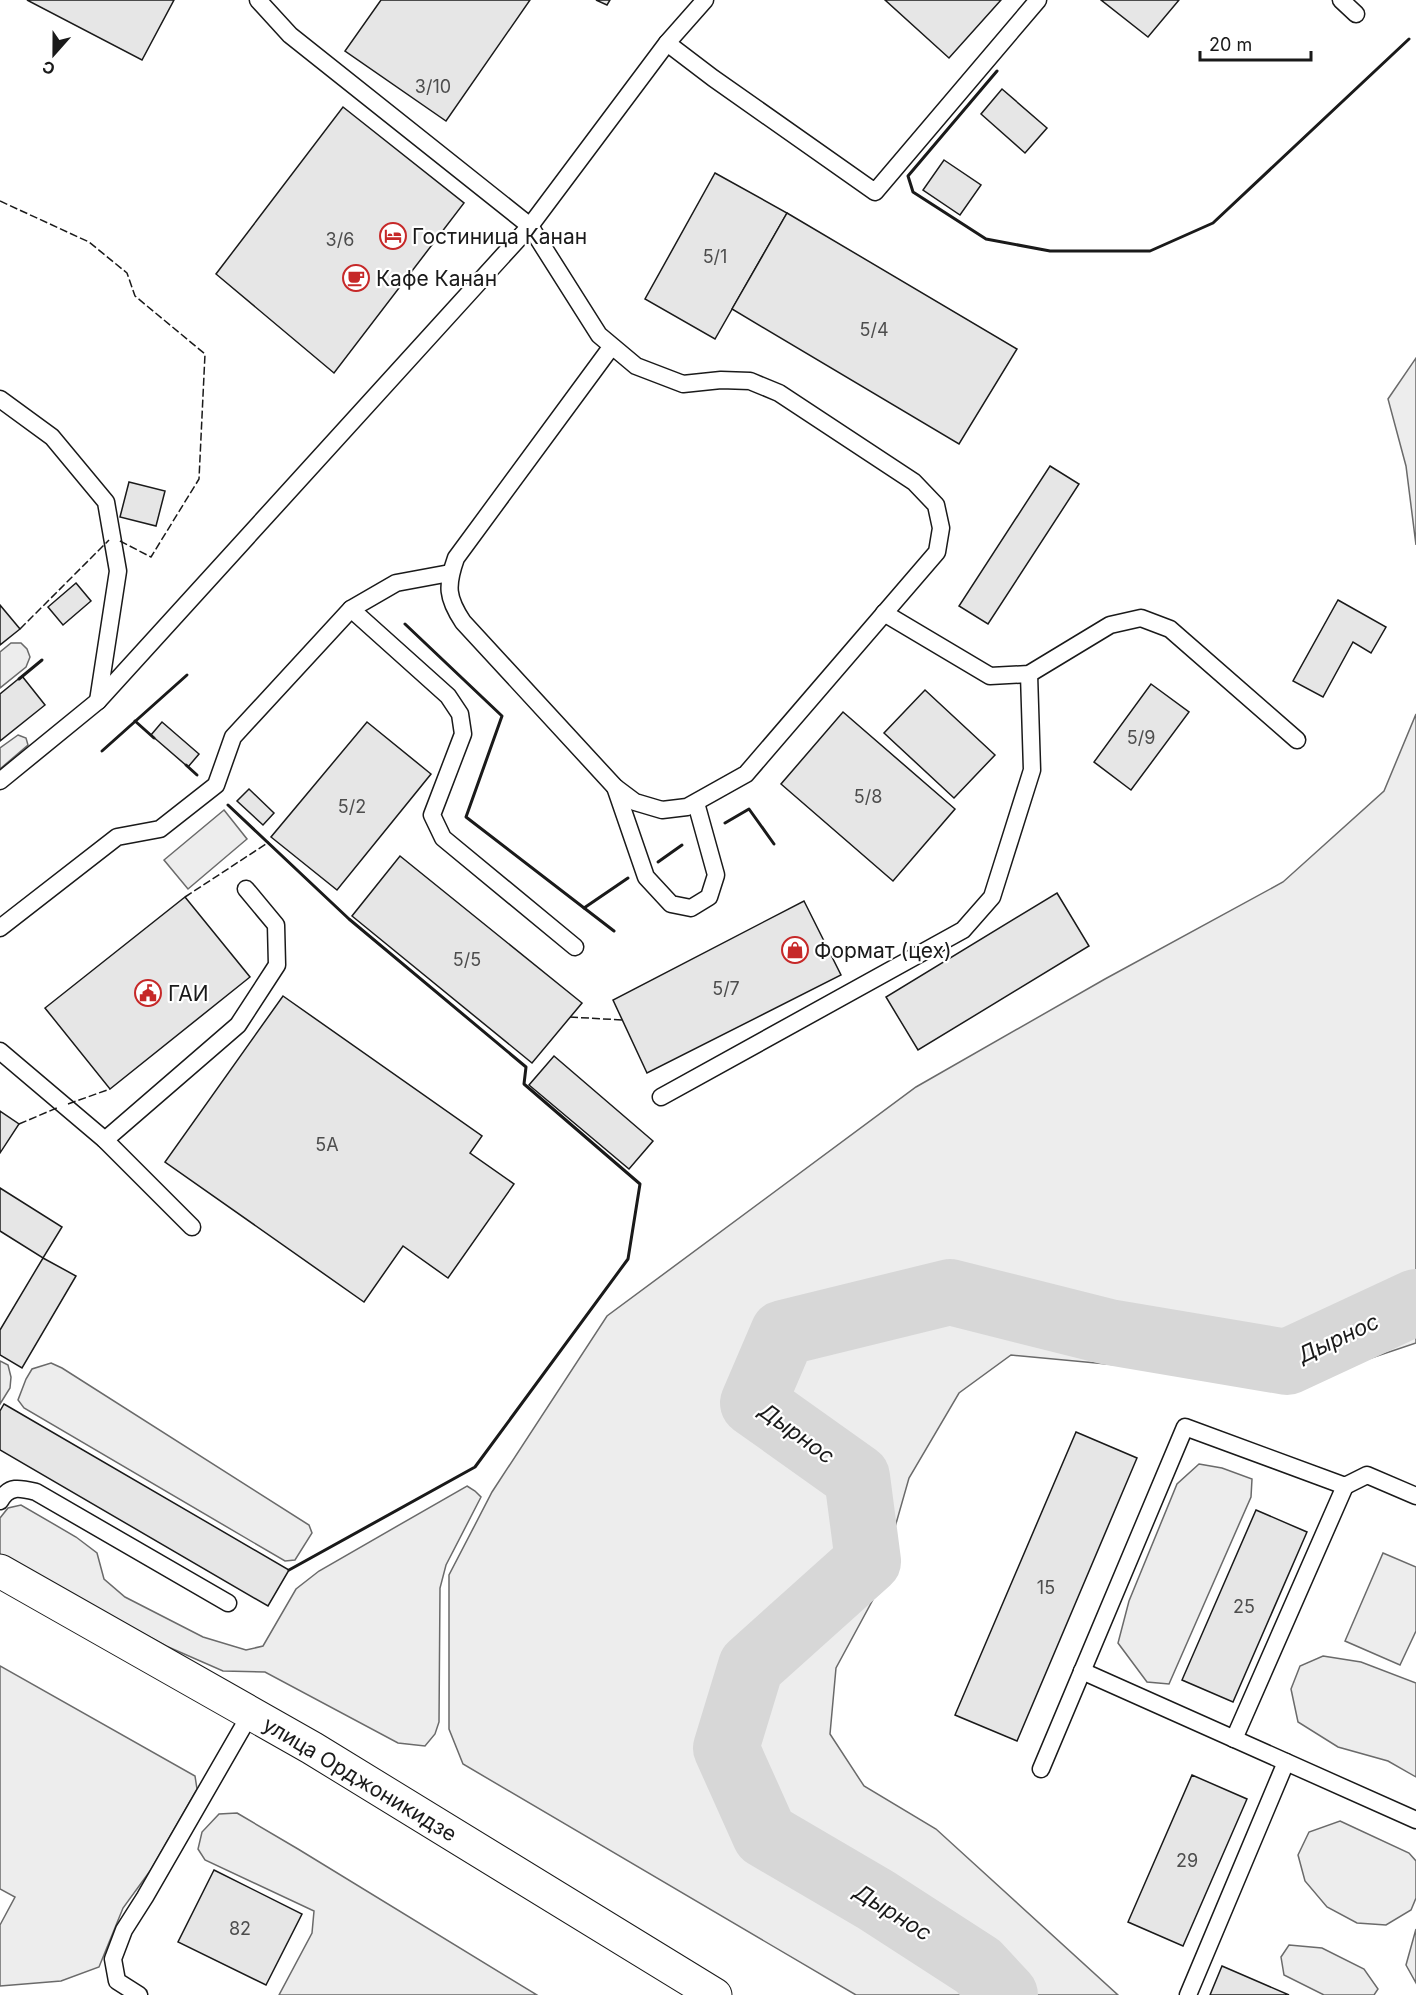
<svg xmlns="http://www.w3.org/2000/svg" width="1416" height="1995" font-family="Inter,sans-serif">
	<rect width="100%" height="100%" fill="#fff"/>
	<!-- built -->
	<g fill="#ededed" stroke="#6a6a6a" stroke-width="1.5">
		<polygon points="1416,358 1416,545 1406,466 1388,399"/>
		<polygon points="11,643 21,643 27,649 30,657 26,667 0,688 0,652"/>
		<polygon points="1416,714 1416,1343 1300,1382 1011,1355 959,1393 909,1478 876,1594 836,1668 830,1734 864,1786 936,1829 1118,1995 856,1995 463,1764 449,1729 449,1575 492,1492 607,1316 916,1087 1105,979 1283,882 1384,791"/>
		<polygon points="18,735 26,738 28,745 0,769 0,748"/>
		<polygon points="224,810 247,839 188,889 164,860"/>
		<polygon points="0,1361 8,1365 11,1377 10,1388 0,1404"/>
		<polygon points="51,1363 62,1368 309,1525 312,1533 295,1560 285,1561 24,1408 18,1400 26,1379 32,1369"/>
		<polygon points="1199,1464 1222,1468 1252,1479 1251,1497 1169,1684 1147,1682 1118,1643 1129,1601 1177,1484"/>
		<polygon points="467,1486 475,1491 481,1497 446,1565 440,1588 439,1722 435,1734 425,1746 398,1743 265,1672 223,1671 166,1646 0,1555 0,1518 8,1508 21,1505 76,1537 97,1553 104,1579 125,1597 203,1637 246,1650 263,1646 296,1589 319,1571"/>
		<polygon points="1383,1553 1416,1567 1416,1631 1400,1665 1345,1641"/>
		<polygon points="1323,1656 1361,1662 1416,1683 1416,1777 1388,1761 1338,1747 1298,1722 1291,1689 1300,1666"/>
		<polygon points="0,1666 195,1776 197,1789 150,1871 123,1908 99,1967 61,1981 0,1986 0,1925 15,1897 0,1889"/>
		<polygon points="237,1813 298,1849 537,1995 279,1995 312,1933 314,1911 205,1860 198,1849 202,1832 219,1814"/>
		<polygon points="1340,1821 1409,1853 1416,1861 1416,1898 1411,1910 1386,1925 1357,1923 1327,1907 1305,1881 1298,1855 1309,1832"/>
		<polygon points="1416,1929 1416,1983 1406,1965"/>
		<polygon points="1289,1945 1322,1948 1364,1969 1378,1989 1374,1995 1324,1995 1284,1975 1281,1957"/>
	</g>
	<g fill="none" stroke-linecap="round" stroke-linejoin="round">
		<!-- river -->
		<polyline stroke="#d7d7d7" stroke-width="66" points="1005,1995 978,1966 876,1900 765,1835 726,1748 751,1666 868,1561 857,1477 753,1403 783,1333 950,1292 1109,1332 1287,1362 1416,1302"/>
	</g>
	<!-- building -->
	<g fill="#e6e6e6" stroke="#1a1a1a" stroke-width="1.5">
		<polygon points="27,0 174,0 142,60"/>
		<polygon points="381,0 530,0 446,121 345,51"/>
		<polygon points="596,0 610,0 607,5"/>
		<polygon points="885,0 1001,0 949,58"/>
		<polygon points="1101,0 1179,0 1148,37"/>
		<polygon points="1002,89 1047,128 1025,153 981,114"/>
		<polygon points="343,107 464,203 334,373 216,274"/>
		<polygon points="944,160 981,185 960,215 923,190"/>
		<polygon points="715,173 787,213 715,339 645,299"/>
		<polygon points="787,213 1017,349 959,444 732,309"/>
		<polygon points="1050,466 1079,484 988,624 959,606"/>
		<polygon points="129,482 165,491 156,526 120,517"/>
		<polygon points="76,583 91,601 63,625 48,607"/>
		<polygon points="1338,600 1386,627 1371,653 1353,642 1323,697 1293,681"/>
		<polygon points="0,605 20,629 0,645"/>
		<polygon points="22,676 45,705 0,741 0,694"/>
		<polygon points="1151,684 1189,712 1131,790 1094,762"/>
		<polygon points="925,690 995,755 954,798 884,733"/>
		<polygon points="843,712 955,809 893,881 781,784"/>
		<polygon points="162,722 199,754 188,767 151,735"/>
		<polygon points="367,722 431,774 337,890 271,837"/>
		<polygon points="249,789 274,813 263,825 237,801"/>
		<polygon points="400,856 582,1003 532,1063 352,916"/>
		<polygon points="1057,893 1089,946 918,1050 886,997"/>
		<polygon points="185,897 250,977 110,1089 45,1008"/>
		<polygon points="804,901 841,975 647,1073 613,1000"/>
		<polygon points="283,996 482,1136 470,1153 514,1184 448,1278 403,1246 364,1302 165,1162"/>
		<polygon points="554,1056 653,1141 629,1169 529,1085"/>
		<polygon points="0,1111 19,1124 0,1153"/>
		<polygon points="0,1188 62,1227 43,1258 0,1231"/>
		<polygon points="43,1258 76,1276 22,1368 0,1355 0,1330"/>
		<polygon points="4,1404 289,1570 268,1606 0,1450 0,1411"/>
		<polygon points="1076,1432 1137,1458 1017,1741 955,1715"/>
		<polygon points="1256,1510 1307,1532 1233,1702 1182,1680"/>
		<polygon points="1192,1775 1247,1799 1183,1946 1128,1922"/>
		<polygon points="214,1870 302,1914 266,1985 178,1942"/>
		<polygon points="1222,1966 1289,1995 1210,1995"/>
	</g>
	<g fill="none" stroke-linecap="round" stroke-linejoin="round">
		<defs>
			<g id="service">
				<path d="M258 0 290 35 530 226 599 335 636 366 683 384 721 380 750 381 779 393 914 482 936 505 941 528 937 552 746 774 687 807 662 810 635 802 615 787 463 622C447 598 446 586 456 558L612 346"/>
				<polyline points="1341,0 1356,14"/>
				<polyline points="667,43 713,78 875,192 1038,0"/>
				<polyline points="0,399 52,437 106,502 118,571 98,701"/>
				<polyline points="351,609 448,696 460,714 463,734 432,815 443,838 575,947"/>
				<polyline points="884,613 990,676 1029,674 1110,625 1141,618 1170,629 1297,740"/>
				<polyline points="0,781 98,701 530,226 667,43 705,0"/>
				<polyline points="615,787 646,877 671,904 691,908 709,897 716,875 696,803"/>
				<polyline points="0,928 117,837 160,829 216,785 233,737 351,609 396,583 450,573"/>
				<polyline points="0,1051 105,1140 192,1227"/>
				<polyline points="661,1097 963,930 992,897 1032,770 1029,674"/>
				<polyline points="105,1140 238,1025 277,965 276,925 246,889"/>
				<path d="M0 1501C9 1485 20 1488 36 1492L228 1603"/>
				<polyline points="1082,1671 1416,1820"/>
				<polyline points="1234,1739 1345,1486"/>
				<polyline points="1041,1769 1185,1427 1345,1486 1367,1475 1416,1496"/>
				<polyline points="139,1995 117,1981 113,1959 124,1930 145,1897 251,1713"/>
				<polyline points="1188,1995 1286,1762"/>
			</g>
			<polyline id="secondary" points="0,1571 312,1748 715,1995"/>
		</defs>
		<!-- service casing -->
		<use href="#service" stroke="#1a1a1a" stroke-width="19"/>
		<!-- secondary casing -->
		<use href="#secondary" stroke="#1a1a1a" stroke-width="35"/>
		<!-- service -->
		<use href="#service" stroke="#fff" stroke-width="16"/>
		<!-- secondary -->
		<use href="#secondary" stroke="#fff" stroke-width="33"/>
		<!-- fence -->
		<g stroke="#1a1a1a" stroke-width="1.5" stroke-dasharray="8 3" stroke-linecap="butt">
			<polyline points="0,201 89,242 127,273 135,296 205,354 199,479 151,557 118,540"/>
			<polyline points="20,629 109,540"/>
			<polyline points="185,897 269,842"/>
			<polyline points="570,1017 622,1020"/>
			<polyline points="68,1104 110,1089"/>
			<polyline points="19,1124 59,1107"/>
		</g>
		<!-- wall -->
		<g stroke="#1a1a1a" stroke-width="3">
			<polyline points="997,71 908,176 913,192 986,239 1050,251 1150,251 1213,223 1409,39"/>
			<polyline points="405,624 502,716 466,817 614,931"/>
			<polyline points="19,679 42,660"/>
			<polyline points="135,721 154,738"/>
			<polyline points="102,751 187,675"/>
			<polyline points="186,765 197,775"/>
			<polyline points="228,805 349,919 526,1067 524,1084 640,1184 628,1259 475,1467 289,1570"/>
			<polyline points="725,823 749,809 774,844"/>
			<polyline points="658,862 682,845"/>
			<polyline points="584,908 628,878"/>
		</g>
	</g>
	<!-- icons -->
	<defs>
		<symbol id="hotel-ring" viewBox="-11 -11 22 22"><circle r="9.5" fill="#fff" stroke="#c62828" stroke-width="1.5"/><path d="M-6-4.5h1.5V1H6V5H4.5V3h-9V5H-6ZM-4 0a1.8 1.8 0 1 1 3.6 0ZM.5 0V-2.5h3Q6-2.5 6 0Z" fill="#c62828"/></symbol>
		<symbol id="cafe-ring" viewBox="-11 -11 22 22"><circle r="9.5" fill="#fff" stroke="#c62828" stroke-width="1.5"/><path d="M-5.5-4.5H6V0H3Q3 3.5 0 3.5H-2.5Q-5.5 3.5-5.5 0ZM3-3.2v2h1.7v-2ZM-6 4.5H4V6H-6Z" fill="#c62828"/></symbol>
		<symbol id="shop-ring" viewBox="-11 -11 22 22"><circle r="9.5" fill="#fff" stroke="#c62828" stroke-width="1.5"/><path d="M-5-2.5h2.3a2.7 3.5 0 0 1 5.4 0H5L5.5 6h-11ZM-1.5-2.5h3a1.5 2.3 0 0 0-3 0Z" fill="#c62828"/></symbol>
		<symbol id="civic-ring" viewBox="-11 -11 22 22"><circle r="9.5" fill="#fff" stroke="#c62828" stroke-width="1.5"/><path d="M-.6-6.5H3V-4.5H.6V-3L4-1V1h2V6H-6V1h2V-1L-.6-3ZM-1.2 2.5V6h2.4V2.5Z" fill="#c62828"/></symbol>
	</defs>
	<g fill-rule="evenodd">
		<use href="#hotel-ring" x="378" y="221" width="30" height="30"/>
		<use href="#cafe-ring" x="341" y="263" width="30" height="30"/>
		<use href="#shop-ring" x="780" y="935" width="30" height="30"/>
		<use href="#civic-ring" x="133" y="978" width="30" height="30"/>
	</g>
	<g text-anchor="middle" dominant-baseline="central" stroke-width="4.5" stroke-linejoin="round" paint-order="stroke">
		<!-- number labels -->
		<g font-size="18" fill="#4d4d4d">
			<text x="433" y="86">3/10</text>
			<text x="340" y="239">3/6</text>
			<text x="715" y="256">5/1</text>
			<text x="874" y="329">5/4</text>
			<text x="1141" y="737">5/9</text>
			<text x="868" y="796">5/8</text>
			<text x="352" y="806">5/2</text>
			<text x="467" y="959">5/5</text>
			<text x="726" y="988">5/7</text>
			<text x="327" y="1144">5А</text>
			<text x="1046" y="1587">15</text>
			<text x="1244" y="1606">25</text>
			<text x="1187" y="1860">29</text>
			<text x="240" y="1928">82</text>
		</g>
		<!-- poi labels -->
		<g font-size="21" fill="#1a1a1a" stroke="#fff" text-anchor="start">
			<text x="412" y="236">Гостиница Канан</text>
			<text x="376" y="278">Кафе Канан</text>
			<text x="814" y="950">Формат (цех)</text>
			<text x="168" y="993">ГАИ</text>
		</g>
		<!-- street labels -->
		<g font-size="21" fill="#1a1a1a" stroke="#fff">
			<text transform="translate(360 1779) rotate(31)">улица Орджоникидзе</text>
		</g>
		<!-- water labels -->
		<g font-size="22" font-style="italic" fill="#1a1a1a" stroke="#fff">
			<text transform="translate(1338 1338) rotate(-25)">Дырнос</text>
			<text transform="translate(797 1433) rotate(36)">Дырнос</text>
			<text transform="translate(893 1912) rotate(32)">Дырнос</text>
		</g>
	</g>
	<!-- north arrow -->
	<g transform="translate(54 54) rotate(201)" stroke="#ffffff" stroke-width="4.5" paint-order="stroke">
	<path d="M0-4.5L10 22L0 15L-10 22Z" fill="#1a1a1a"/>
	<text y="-9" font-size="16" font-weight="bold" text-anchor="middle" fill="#1a1a1a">С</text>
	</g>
	<!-- scale -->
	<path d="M1200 51v9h111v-9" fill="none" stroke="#1a1a1a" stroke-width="3"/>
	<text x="1209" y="51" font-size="18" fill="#1a1a1a" stroke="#ffffff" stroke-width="4.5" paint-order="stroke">20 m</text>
</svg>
